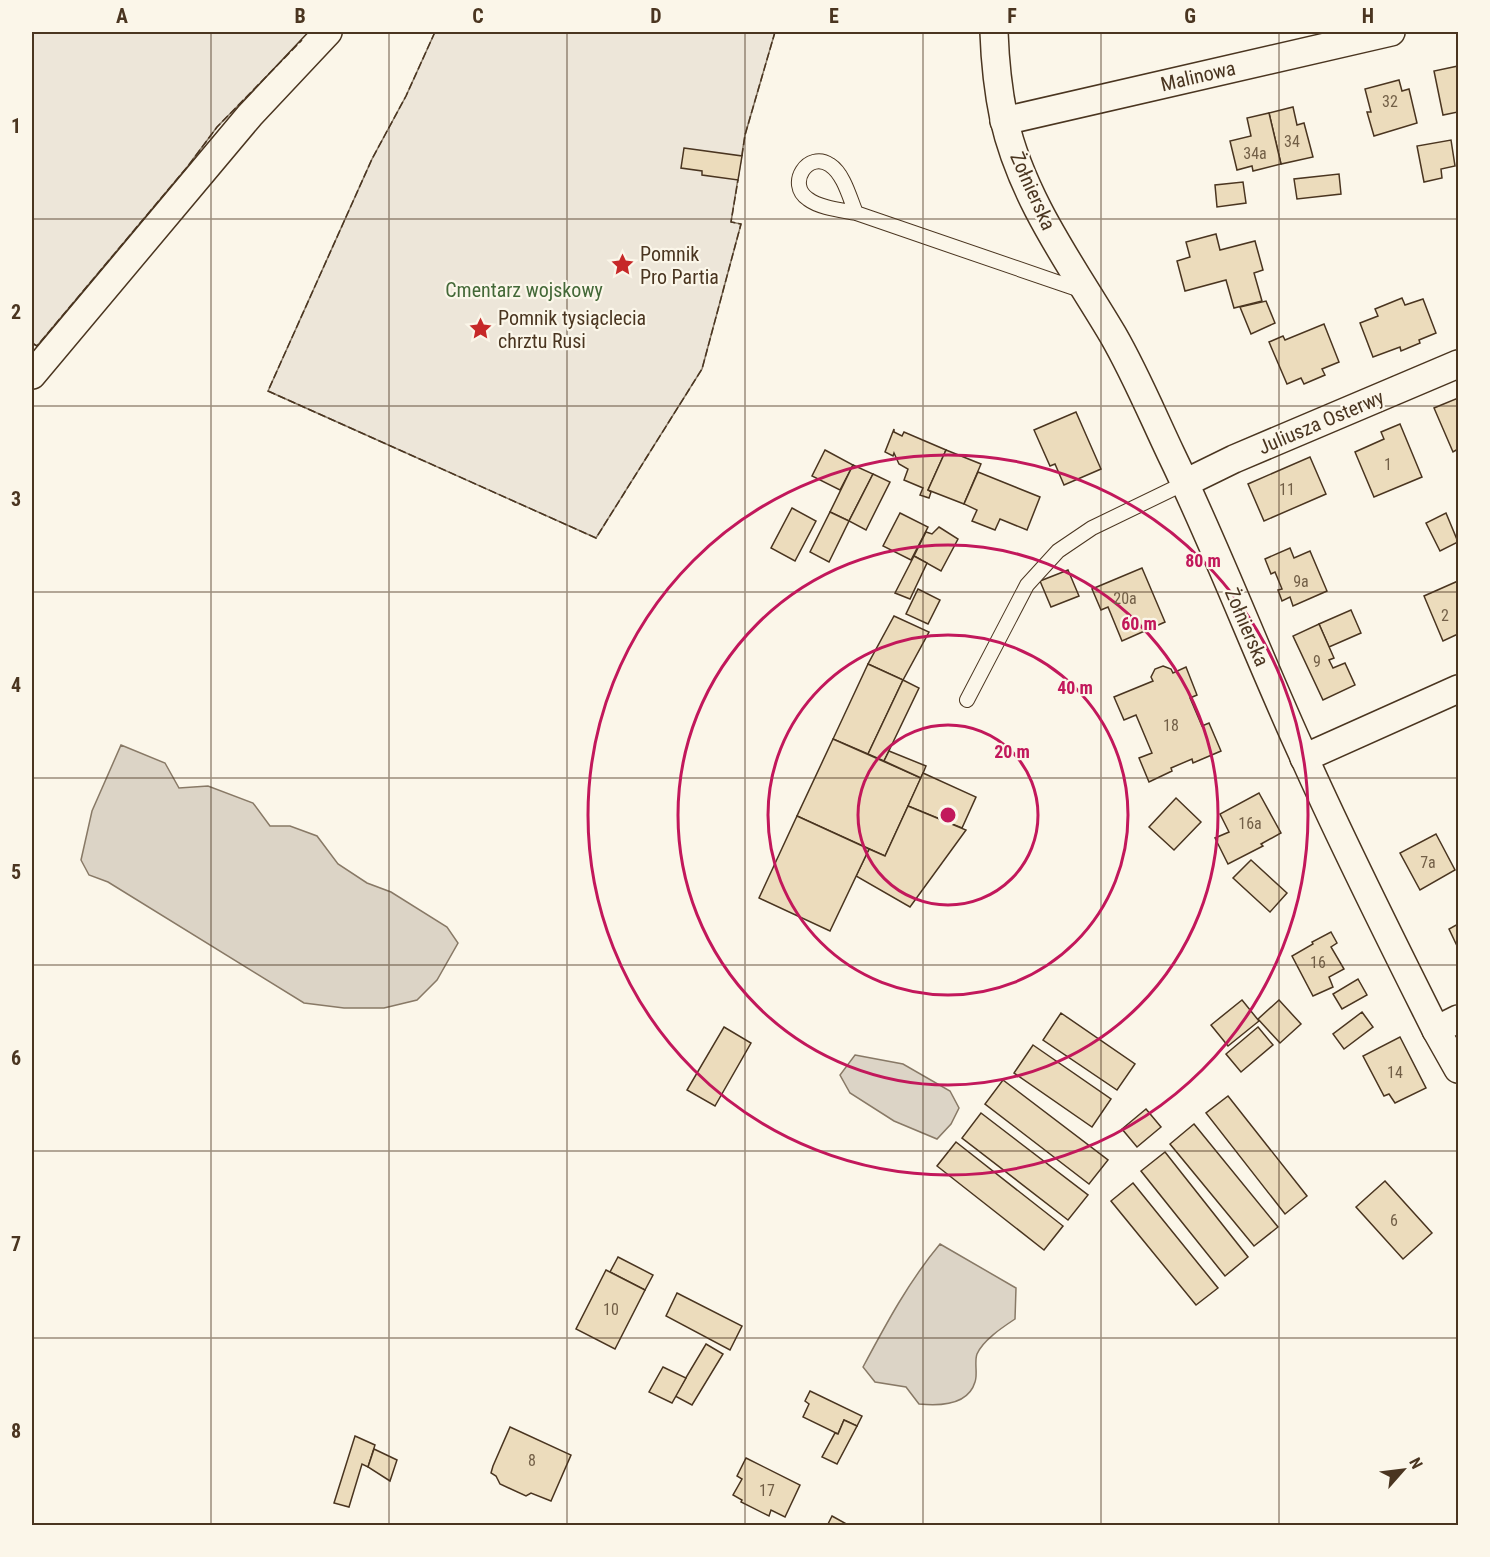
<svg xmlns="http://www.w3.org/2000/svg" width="1490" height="1557" font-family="'Roboto Condensed',sans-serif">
	<rect width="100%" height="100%" fill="#fbf6e9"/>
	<!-- green -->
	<g fill="#ede6d9" stroke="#887966" stroke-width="1.5">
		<polygon points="32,32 311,32 217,127 188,166 37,346 32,343"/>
		<polygon points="435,32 775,32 745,135 731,222 741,224 702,369 596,538 268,391 372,159 406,96"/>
	</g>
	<!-- water -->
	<g fill="#dcd4c6" stroke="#887966" stroke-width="1.5">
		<polygon points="121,745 165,763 179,788 208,786 253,803 270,826 290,826 317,836 338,864 367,883 391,892 447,927 458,943 437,980 417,1000 384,1008 344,1008 304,1003 108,882 89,875 81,860 92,811"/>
		<polygon points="855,1055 903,1064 950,1091 959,1108 951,1124 937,1139 894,1121 850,1093 840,1075"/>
		<path d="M940 1244 1016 1288 1015 1319C1003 1327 983 1340 977 1354 974 1362 978 1374 975 1382 968 1406 939 1406 919 1404L906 1387 875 1382 863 1367C886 1324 909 1281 940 1244Z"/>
	</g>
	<!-- building -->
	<g fill="#ecdcbc" stroke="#4a3520" stroke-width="1.5">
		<polygon points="1458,66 1458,112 1443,115 1434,71"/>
		<polygon points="1399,80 1402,91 1409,89 1417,123 1374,136 1367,112 1371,112 1365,89"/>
		<polygon points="1293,107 1297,125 1304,123 1313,157 1281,164 1269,113"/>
		<polygon points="1269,113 1281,164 1253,171 1252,166 1237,170 1230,141 1251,136 1247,118"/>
		<polygon points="1451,140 1455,166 1441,169 1442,178 1424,182 1417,146"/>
		<polygon points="684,148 742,156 738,180 702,175 702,171 681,168"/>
		<polygon points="1339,174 1341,194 1297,199 1294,179"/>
		<polygon points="1243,182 1246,203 1217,207 1215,185"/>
		<polygon points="1216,234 1220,250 1255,241 1263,270 1254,273 1262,301 1234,308 1226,280 1185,291 1177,261 1190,257 1186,242"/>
		<polygon points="1402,298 1405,305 1423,299 1436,333 1419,340 1420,343 1401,351 1400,347 1373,357 1360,323 1378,316 1375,309"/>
		<polygon points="1266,301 1275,323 1251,334 1240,307"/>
		<polygon points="1324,324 1339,362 1322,369 1325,375 1304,384 1301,378 1287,384 1269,342 1283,336 1285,340"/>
		<polygon points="1458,398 1458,449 1453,452 1434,408"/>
		<polygon points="1076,412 1101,469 1064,485 1055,464 1050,466 1034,430"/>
		<polygon points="1400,424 1422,477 1374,497 1355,452 1384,439 1381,432"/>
		<polygon points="894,429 894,432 902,436 904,432 946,450 928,490 931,492 929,498 920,495 923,488 904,480 908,469 899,464 894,453 893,456 885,452"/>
		<polygon points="825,450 853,465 840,490 812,476"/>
		<polygon points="946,450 981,464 964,504 928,490"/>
		<polygon points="1310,457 1326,494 1264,521 1248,484"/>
		<polygon points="853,465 873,474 849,521 830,512"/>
		<polygon points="978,472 1040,497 1027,530 1000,519 995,530 972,521 977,510 964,504"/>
		<polygon points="873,474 890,482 866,530 849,521"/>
		<polygon points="792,508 816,521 795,561 771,548"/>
		<polygon points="830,512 849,521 829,562 810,552"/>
		<polygon points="900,513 928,527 911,560 883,546"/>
		<polygon points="1446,513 1458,542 1440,551 1426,523"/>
		<polygon points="939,527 958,539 941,571 914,556 926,532 932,534"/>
		<polygon points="1290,548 1294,558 1310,551 1327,591 1293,606 1290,597 1282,601 1278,590 1282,589 1275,572 1271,574 1265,559"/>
		<polygon points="914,556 927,563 910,599 895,593"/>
		<polygon points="1142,568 1165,622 1122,641 1108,607 1101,610 1092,589"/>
		<polygon points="1068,570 1079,596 1051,607 1040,581"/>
		<polygon points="1458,581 1458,634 1443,641 1424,596"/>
		<polygon points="918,589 940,600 928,624 906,614"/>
		<polygon points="1351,610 1361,633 1329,647 1319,624"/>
		<polygon points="894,616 929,632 903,680 868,664"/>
		<polygon points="1319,624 1334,658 1329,660 1333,668 1345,663 1355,685 1323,700 1293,636"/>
		<polygon points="868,664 903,680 868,754 833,739"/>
		<polygon points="1163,666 1171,669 1173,673 1186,667 1197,695 1190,698 1202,726 1209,723 1221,751 1193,763 1192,759 1171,768 1172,771 1149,782 1139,758 1152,753 1136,715 1124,720 1114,697 1153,681 1151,677 1155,669"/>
		<polygon points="903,680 919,688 884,761 868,754"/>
		<polygon points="833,739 921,778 885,856 797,816"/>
		<polygon points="889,751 926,766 921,778 884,761"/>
		<polygon points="923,773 976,797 962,828 908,806"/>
		<polygon points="1259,793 1281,833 1261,844 1263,846 1228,864 1215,838 1229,832 1220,814"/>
		<polygon points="1176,798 1201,822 1174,850 1149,827"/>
		<polygon points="908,806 966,830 910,907 856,876 869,849 885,856"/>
		<polygon points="797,816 869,849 830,931 759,898"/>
		<polygon points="1436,834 1455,870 1420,890 1400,853"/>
		<polygon points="1251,860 1287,893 1270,912 1233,878"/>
		<polygon points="1458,924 1458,952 1457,949 1458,948 1449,929"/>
		<polygon points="1331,932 1337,943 1331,947 1344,969 1329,977 1333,987 1313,996 1292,956 1313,944 1312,942"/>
		<polygon points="1358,979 1367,995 1342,1009 1333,994"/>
		<polygon points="1242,1000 1259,1021 1228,1046 1211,1025"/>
		<polygon points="1279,1000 1301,1024 1280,1043 1258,1019"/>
		<polygon points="1362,1012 1373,1027 1344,1049 1333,1034"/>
		<polygon points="1061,1013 1135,1064 1117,1090 1043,1040"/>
		<polygon points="724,1027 751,1043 715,1106 687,1090"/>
		<polygon points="1258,1027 1273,1045 1241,1072 1226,1054"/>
		<polygon points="1400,1037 1426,1088 1395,1103 1389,1094 1384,1096 1363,1056"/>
		<polygon points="1033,1045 1111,1099 1092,1127 1014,1073"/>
		<polygon points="1003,1080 1108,1160 1089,1184 985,1104"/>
		<polygon points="1228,1096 1307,1196 1285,1214 1206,1113"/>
		<polygon points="1146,1109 1161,1127 1137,1147 1122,1129"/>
		<polygon points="981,1113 1088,1195 1068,1220 962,1138"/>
		<polygon points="1194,1124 1278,1227 1254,1246 1170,1144"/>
		<polygon points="956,1142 1063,1226 1044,1250 937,1166"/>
		<polygon points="1165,1152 1248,1257 1225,1276 1141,1171"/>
		<polygon points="1385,1181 1432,1233 1403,1259 1356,1207"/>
		<polygon points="1133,1183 1218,1288 1196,1305 1111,1201"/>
		<polygon points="618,1257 653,1275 645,1290 610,1272"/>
		<polygon points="606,1270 645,1290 615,1349 576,1329"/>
		<polygon points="677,1293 742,1326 730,1350 666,1316"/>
		<polygon points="706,1344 723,1354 692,1405 675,1396"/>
		<polygon points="663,1367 686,1378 672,1403 649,1392"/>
		<polygon points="810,1391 862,1416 857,1426 844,1420 838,1434 803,1417 809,1404 805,1401"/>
		<polygon points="844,1420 857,1426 837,1464 822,1457 835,1433 838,1434"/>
		<polygon points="510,1427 571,1455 551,1501 531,1493 526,1496 500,1484 496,1476 491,1473 493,1466"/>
		<polygon points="355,1436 375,1445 368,1467 362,1464 349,1507 334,1503"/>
		<polygon points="374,1449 397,1460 390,1481 368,1467"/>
		<polygon points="746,1458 800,1485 785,1517 771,1510 769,1516 741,1502 742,1500 733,1495 742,1479 737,1476"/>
		<polygon points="832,1516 850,1526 827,1526"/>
	</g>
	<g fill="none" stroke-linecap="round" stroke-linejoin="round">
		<defs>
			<g id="lane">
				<path d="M856 213C850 199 844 174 830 165 808 150 786 184 808 199 820 208 841 210 856 213L1083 291"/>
				<polyline points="967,700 1027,585 1058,551 1092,528 1185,483"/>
			</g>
			<g id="street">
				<path d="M994 32C995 61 998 90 1004 119 1022 199 1072 266 1113 335 1135 373 1152 414 1171 454 1219 553 1258 657 1304 757 1345 849 1391 940 1436 1030L1458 1069"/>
				<polyline points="1004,121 1391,32"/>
				<polyline points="32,375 250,115 328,32"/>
				<polyline points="1185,483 1234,459 1458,364"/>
				<polyline points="1304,758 1458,689"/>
				<polyline points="1436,1030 1458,1019"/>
			</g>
		</defs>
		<!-- lane casing -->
		<use href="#lane" stroke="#4a3520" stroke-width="16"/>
		<!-- street casing -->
		<use href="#street" stroke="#4a3520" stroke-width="30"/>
		<!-- lane -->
		<use href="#lane" stroke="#fbf6e9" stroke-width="14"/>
		<!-- street -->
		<use href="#street" stroke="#fbf6e9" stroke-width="27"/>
		<!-- fence -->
		<g stroke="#4a3520" stroke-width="1.5" stroke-dasharray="8 3" stroke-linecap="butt">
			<polyline points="435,32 406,96 372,159 268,391 596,538 702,369 741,224 731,222 738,180"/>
			<polyline points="742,156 745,135 775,32"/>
			<polyline points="32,343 37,346 188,166 217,127 302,40"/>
		</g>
	</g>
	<!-- grid -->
	<path fill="none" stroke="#4a3520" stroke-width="1.5" stroke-opacity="0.55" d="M211 32V1526M389 32V1526M567 32V1526M745 32V1526M923 32V1526M1101 32V1526M1279 32V1526M32 219H1458M32 406H1458M32 592H1458M32 778H1458M32 965H1458M32 1151H1458M32 1338H1458"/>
	<!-- distance rings -->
	<g fill="none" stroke="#c2185b" stroke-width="3">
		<circle cx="948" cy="815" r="90"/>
		<circle cx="948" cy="815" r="180"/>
		<circle cx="948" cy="815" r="270"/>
		<circle cx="948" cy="815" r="360"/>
	</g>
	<!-- icons -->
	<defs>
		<symbol id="sight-bare" viewBox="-9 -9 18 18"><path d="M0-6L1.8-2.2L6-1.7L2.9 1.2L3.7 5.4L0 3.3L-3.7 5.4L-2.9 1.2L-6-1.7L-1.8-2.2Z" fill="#c62828" stroke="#fbf6e9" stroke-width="2.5" paint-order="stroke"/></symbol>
	</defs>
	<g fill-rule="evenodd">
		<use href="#sight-bare" x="606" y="248" width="33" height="33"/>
		<use href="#sight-bare" x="464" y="312" width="33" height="33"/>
	</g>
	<g text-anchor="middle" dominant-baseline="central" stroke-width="4.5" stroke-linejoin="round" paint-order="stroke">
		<!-- number labels -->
		<g font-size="16" fill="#725f47">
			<text x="1390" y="101">32</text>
			<text x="1292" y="141">34</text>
			<text x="1255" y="153">34a</text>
			<text x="1388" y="464">1</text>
			<text x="1287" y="489">11</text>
			<text x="1301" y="581">9a</text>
			<text x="1125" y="598">20a</text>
			<text x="1445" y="615">2</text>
			<text x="1317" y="661">9</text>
			<text x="1171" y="725">18</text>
			<text x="1250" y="823">16a</text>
			<text x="1428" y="862">7a</text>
			<text x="1318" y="962">16</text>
			<text x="1395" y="1072">14</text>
			<text x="1394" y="1220">6</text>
			<text x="611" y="1309">10</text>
			<text x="532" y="1460">8</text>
			<text x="767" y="1490">17</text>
		</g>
		<!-- street labels -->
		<g font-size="20" fill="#4a3520" stroke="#fbf6e9">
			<text transform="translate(1198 76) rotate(-13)">Malinowa</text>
			<text transform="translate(1033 191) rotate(66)">Żołnierska</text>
			<text transform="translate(1321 422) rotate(-23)">Juliusza Osterwy</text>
			<text transform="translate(1247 627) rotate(67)">Żołnierska</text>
		</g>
		<!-- poi labels -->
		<g font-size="20" fill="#4a3520" stroke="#fbf6e9" text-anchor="start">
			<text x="640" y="254">Pomnik<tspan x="640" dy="23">Pro Partia</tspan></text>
			<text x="498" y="318">Pomnik tysiąclecia<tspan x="498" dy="23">chrztu Rusi</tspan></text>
		</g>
		<!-- park labels -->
		<g font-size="20" fill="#436837" stroke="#fbf6e9">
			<text x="524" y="290">Cmentarz wojskowy</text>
		</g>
	</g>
	<circle cx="948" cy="815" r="9" fill="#c2185b" stroke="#fbf6e9" stroke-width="3"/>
	<g font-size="18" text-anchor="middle" font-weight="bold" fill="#c2185b" stroke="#fbf6e9" stroke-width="4.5" stroke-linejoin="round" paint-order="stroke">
		<text x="1203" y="567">80 m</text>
		<text x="1139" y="630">60 m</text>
		<text x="1075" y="694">40 m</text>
		<text x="1012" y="758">20 m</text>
	</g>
	<!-- border -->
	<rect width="1490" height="1557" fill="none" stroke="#fbf6e9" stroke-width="66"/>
	<!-- north arrow -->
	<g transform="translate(1403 1470) rotate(62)" stroke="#fbf6e9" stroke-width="4.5" paint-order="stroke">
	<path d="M0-4.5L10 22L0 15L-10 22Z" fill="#4a3520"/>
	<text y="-9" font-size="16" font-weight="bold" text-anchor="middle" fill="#4a3520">N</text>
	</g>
	<rect x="33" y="33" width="1424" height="1491" fill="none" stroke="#4a3520" stroke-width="2"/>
	<g font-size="20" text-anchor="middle" font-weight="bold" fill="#4a3520">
		<text x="122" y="23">A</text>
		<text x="300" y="23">B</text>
		<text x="478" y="23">C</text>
		<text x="656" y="23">D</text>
		<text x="834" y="23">E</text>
		<text x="1012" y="23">F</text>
		<text x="1190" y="23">G</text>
		<text x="1368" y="23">H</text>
		<text x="16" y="133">1</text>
		<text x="16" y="319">2</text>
		<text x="16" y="506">3</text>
		<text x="16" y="692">4</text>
		<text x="16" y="879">5</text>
		<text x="16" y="1065">6</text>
		<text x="16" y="1251">7</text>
		<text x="16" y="1438">8</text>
	</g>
</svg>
